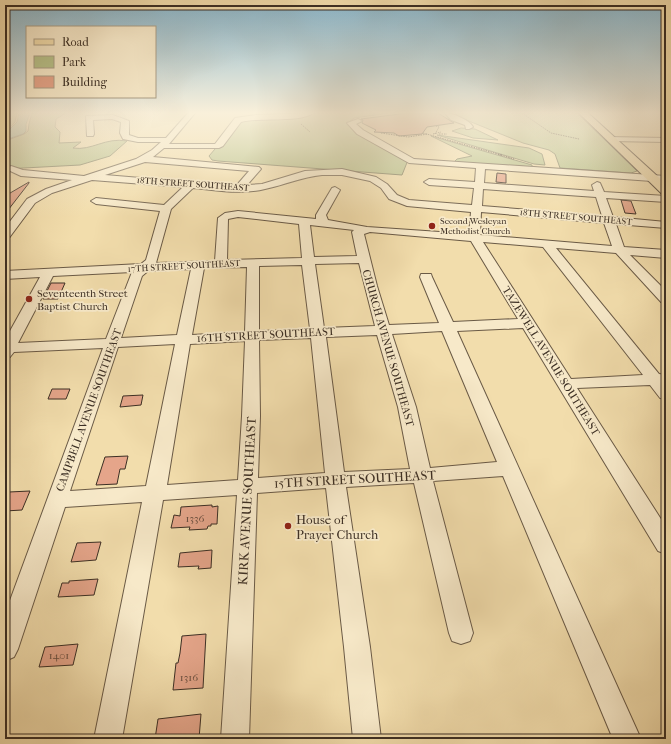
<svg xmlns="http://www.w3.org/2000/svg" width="671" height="744" font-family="'IM FELL French Canon',serif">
	<rect width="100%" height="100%" fill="#f2ddac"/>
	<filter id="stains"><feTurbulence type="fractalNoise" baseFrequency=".005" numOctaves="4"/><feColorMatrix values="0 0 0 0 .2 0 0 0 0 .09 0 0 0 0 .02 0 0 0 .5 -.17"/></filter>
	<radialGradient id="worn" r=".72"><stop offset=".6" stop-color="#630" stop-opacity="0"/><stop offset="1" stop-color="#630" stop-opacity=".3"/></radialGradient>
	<!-- green -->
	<g fill="#b8c28b" stroke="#7a7858">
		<polygon points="5,113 17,113 15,122 5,133"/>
		<path d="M32 113H66L56 119 55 127 60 132 59 143 81 142 73 148C92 151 105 137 127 141L110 156 80 165 5 169V141L24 134 28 131 29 124Z"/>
		<polygon points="315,113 389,113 354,118 348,123 356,132 408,160 402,175 218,161 212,160 209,156 239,121 243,120 298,118"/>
		<polygon points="455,113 577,113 637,171 631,173 560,168 555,154 549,150 523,143 459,117"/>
		<polygon points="461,128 475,129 498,140 473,138 452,131"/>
		<polygon points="437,135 529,148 542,154 545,165 534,164"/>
		<polygon points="431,136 532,165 532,167 454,162 457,159 472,156"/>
	</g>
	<!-- water -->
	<polygon fill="#9bbca8" stroke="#758473" points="19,113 30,113 26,124 26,131 23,134 5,140 5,134 17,122"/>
	<!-- building -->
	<g fill="#e5a58a" stroke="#3c2f24">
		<polygon points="407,113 438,113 454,123 427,127 422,134 399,136 394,133 374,132 376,130 362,123 363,120 361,119"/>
		<polygon points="497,173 506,174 506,183 496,182"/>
		<polygon points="29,182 29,183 5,214 5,196"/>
		<polygon points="621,200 631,201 636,214 625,213"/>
		<polygon points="51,283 65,283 58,299 43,299"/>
		<polygon points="52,389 70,389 66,399 48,399"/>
		<polygon points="143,395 141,405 120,407 123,396"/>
		<polygon points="128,456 125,469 120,469 117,484 96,485 105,457"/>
		<polygon points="30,491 22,510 5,511 5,501 9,492"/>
		<polygon points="212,505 212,507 218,506 217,524 211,524 211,526 208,526 207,529 189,530 190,527 171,528 174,515 180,516 181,507"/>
		<polygon points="101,542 96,560 71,562 77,543"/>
		<polygon points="212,550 211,568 198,569 199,566 178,567 180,553"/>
		<polygon points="98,579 94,595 58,597 62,583 69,583 69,581"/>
		<polygon points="206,634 203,688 173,690 176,663 178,663 180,653 182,636"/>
		<polygon points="78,644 73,665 39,667 45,647"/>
		<polygon points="201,714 199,739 155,739 158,719"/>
	</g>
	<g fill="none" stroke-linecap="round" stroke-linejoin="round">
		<defs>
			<g id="minor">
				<path d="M188 113H195L169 144H215L235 118 256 115 313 113C300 123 259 117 241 122L223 146 219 148H164L153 157 259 167 261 169 247 185 262 184 305 171 342 169 376 177 387 184 397 195 409 200 472 205 474 188 429 185 424 182 429 179 475 182 476 168 409 163 357 134 347 123 358 119 362 121 356 124 363 130 414 159 666 176V182L485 169 484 183 594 191 592 185 597 182 600 183 604 192 666 196V202L606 198 613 217 666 222V228L616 224 624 247 666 250V258L630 255 666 291V303L661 302 616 253 556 248 659 374 666 375V399L660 398 650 385 577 388 666 527V554L658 551 523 328 457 331 641 739H613L503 476 433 481 473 633 470 641 461 644 452 641 449 633 414 483 346 487 370 647 381 739H353L344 647 326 488 257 493 249 739H221L237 495 163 500 122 739H94L142 502 65 507 18 649 14 657 5 661V614L103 348 14 352 10 357 5 359V340L40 277 5 279V271L141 264 146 260 160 211 96 204 91 201 96 198 164 205 183 187 92 180 52 193 35 203 9 238 5 239V228L27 199 46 189 72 180 21 176 6 169 11 166 23 170 84 176 136 159 152 150 161 142H138L123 139 120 133 121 122 112 119 93 120 94 134 93 136H87L86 116 113 115 129 121V135L138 138H166ZM145 162 249 171 236 186 105 175ZM322 175H342L370 181 381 188 389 199 407 206 471 212 469 234 367 227 328 220 326 215 340 190 335 187 332 188 316 215V219L238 211 225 213 218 218 215 261 156 263 171 209 193 188C216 190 242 195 265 189 284 185 302 177 322 175ZM483 189 596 197 602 216 482 206ZM481 212 604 223 612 246 480 235ZM238 217 299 224 302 258 227 260 228 219ZM310 225 354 230 352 232 357 256 314 257ZM370 232 471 241 518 319 453 322 432 277 431 274H421L420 277 439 323 389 325 377 286 364 234ZM483 242 543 247 643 375 571 379ZM359 263 375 326 324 328 315 264ZM302 265 310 329 259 331V266ZM247 267 245 332 192 335 204 268ZM191 269 177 335 121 338 142 276 148 271ZM132 272 106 339 18 343 53 276ZM442 331 497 462 430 468 416 407 392 334ZM377 335 398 407 410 469 344 472 326 337ZM311 338 325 473 258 478 260 416 259 340ZM245 341 242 416 238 480 167 485 190 344ZM175 344 146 486 70 491 118 347Z"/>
				<path d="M445 113C452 113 470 120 473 127L469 129H466L465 125 451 120Z"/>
				<polygon points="608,137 666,138 666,142 611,141 607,139"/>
			</g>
			<polygon id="major" points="579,113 588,113 666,184 666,195 662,194"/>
		</defs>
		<!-- minor casing -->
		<use href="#minor" stroke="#6a5a46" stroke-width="2"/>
		<!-- major casing -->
		<use href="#major" stroke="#3c2f24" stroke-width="2"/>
		<!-- path -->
		<g stroke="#3c2f24" stroke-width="1" stroke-dasharray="1.5 1" stroke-linecap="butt">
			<polyline points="522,113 551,133 579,139"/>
			<polyline points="301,124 310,132"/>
			<polyline points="381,133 408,137 428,134"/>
			<polyline points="423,133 498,154"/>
			<polyline points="433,134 441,132"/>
			<polyline points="435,134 439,127 436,126"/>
			<polyline points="439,134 447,134"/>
			<polygon points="498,154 502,155 499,155"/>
			<polyline points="501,155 514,159"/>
		</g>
		<!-- minor -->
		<use href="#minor" fill="#f7e9c9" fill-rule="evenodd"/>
		<!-- major -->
		<use href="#major" fill="#f2ddac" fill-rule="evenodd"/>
	</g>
	<!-- sky -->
	<linearGradient id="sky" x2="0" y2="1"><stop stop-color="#89b7ce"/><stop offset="0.52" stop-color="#f9f0da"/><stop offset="1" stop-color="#f9f0da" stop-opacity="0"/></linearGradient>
	<rect width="671" height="217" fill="url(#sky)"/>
	<!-- markers -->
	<g fill="#8f2418" stroke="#f7e9c9" stroke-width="1.5">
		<circle cx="432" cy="226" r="4"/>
		<circle cx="29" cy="299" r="4"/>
		<circle cx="288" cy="526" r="4"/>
	</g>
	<g text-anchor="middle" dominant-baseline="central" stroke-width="3.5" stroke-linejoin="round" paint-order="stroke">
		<!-- far-street labels -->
		<g font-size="9" fill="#3c2f24" stroke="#f7e9c9">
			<text transform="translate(193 184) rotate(4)">18TH STREET SOUTHEAST</text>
			<text transform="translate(576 217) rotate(5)">18TH STREET SOUTHEAST</text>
			<text transform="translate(184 266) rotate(-3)">17TH STREET SOUTHEAST</text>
		</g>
		<!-- far-poi labels -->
		<g font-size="9" fill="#3c2f24" stroke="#f7e9c9" text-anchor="start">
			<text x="440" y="221">Second Wesleyan<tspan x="440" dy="10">Methodist Church</tspan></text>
		</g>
		<!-- poi labels -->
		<g font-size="11" fill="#3c2f24" stroke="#f7e9c9" text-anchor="start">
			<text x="37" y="293">Seventeenth Street<tspan x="37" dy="13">Baptist Church</tspan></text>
		</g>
		<!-- street labels -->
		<g font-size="11" fill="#3c2f24" stroke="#f7e9c9">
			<text transform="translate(266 335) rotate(-3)">16TH STREET SOUTHEAST</text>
			<text transform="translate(388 348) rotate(74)">CHURCH AVENUE SOUTHEAST</text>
			<text transform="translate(551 361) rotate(58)">TAZEWELL AVENUE SOUTHEAST</text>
			<text transform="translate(89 410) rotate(-70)">CAMPBELL AVENUE SOUTHEAST</text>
		</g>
		<!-- near-number labels -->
		<g font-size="11" fill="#664c3e">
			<text x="195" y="518">1336</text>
			<text x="59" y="655">1401</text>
			<text x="189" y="677">1316</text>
		</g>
		<!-- near-street labels -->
		<g font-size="13" fill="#3c2f24" stroke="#f7e9c9">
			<text transform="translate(355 479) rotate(-3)">15TH STREET SOUTHEAST</text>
			<text transform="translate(247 501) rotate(-87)">KIRK AVENUE SOUTHEAST</text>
		</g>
		<!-- near-poi labels -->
		<g font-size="13" fill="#3c2f24" stroke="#f7e9c9" text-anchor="start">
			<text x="296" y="519">House of<tspan x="296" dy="15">Prayer Church</tspan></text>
		</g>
	</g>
	<!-- margin -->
	<rect width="671" height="744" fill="none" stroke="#f2ddac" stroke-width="20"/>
	<rect x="6" y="6" width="659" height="732" fill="none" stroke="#3c2f24" stroke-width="2"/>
	<rect x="10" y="10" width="651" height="724" fill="none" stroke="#3c2f24"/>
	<!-- legend -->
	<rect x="26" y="26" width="130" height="72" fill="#f7e9c9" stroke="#ac9f87"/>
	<rect x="34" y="39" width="20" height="6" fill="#f2ddac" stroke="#ac9f87"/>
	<text x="62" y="46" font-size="12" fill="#3c2f24">Road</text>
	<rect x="34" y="56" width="20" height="12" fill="#b8c28b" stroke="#ac9f87"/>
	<text x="62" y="66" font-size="12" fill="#3c2f24">Park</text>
	<rect x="34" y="76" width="20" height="12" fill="#e5a58a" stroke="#ac9f87"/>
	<text x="62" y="86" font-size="12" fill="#3c2f24">Building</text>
	<rect width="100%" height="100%" filter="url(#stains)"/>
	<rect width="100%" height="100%" fill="url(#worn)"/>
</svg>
